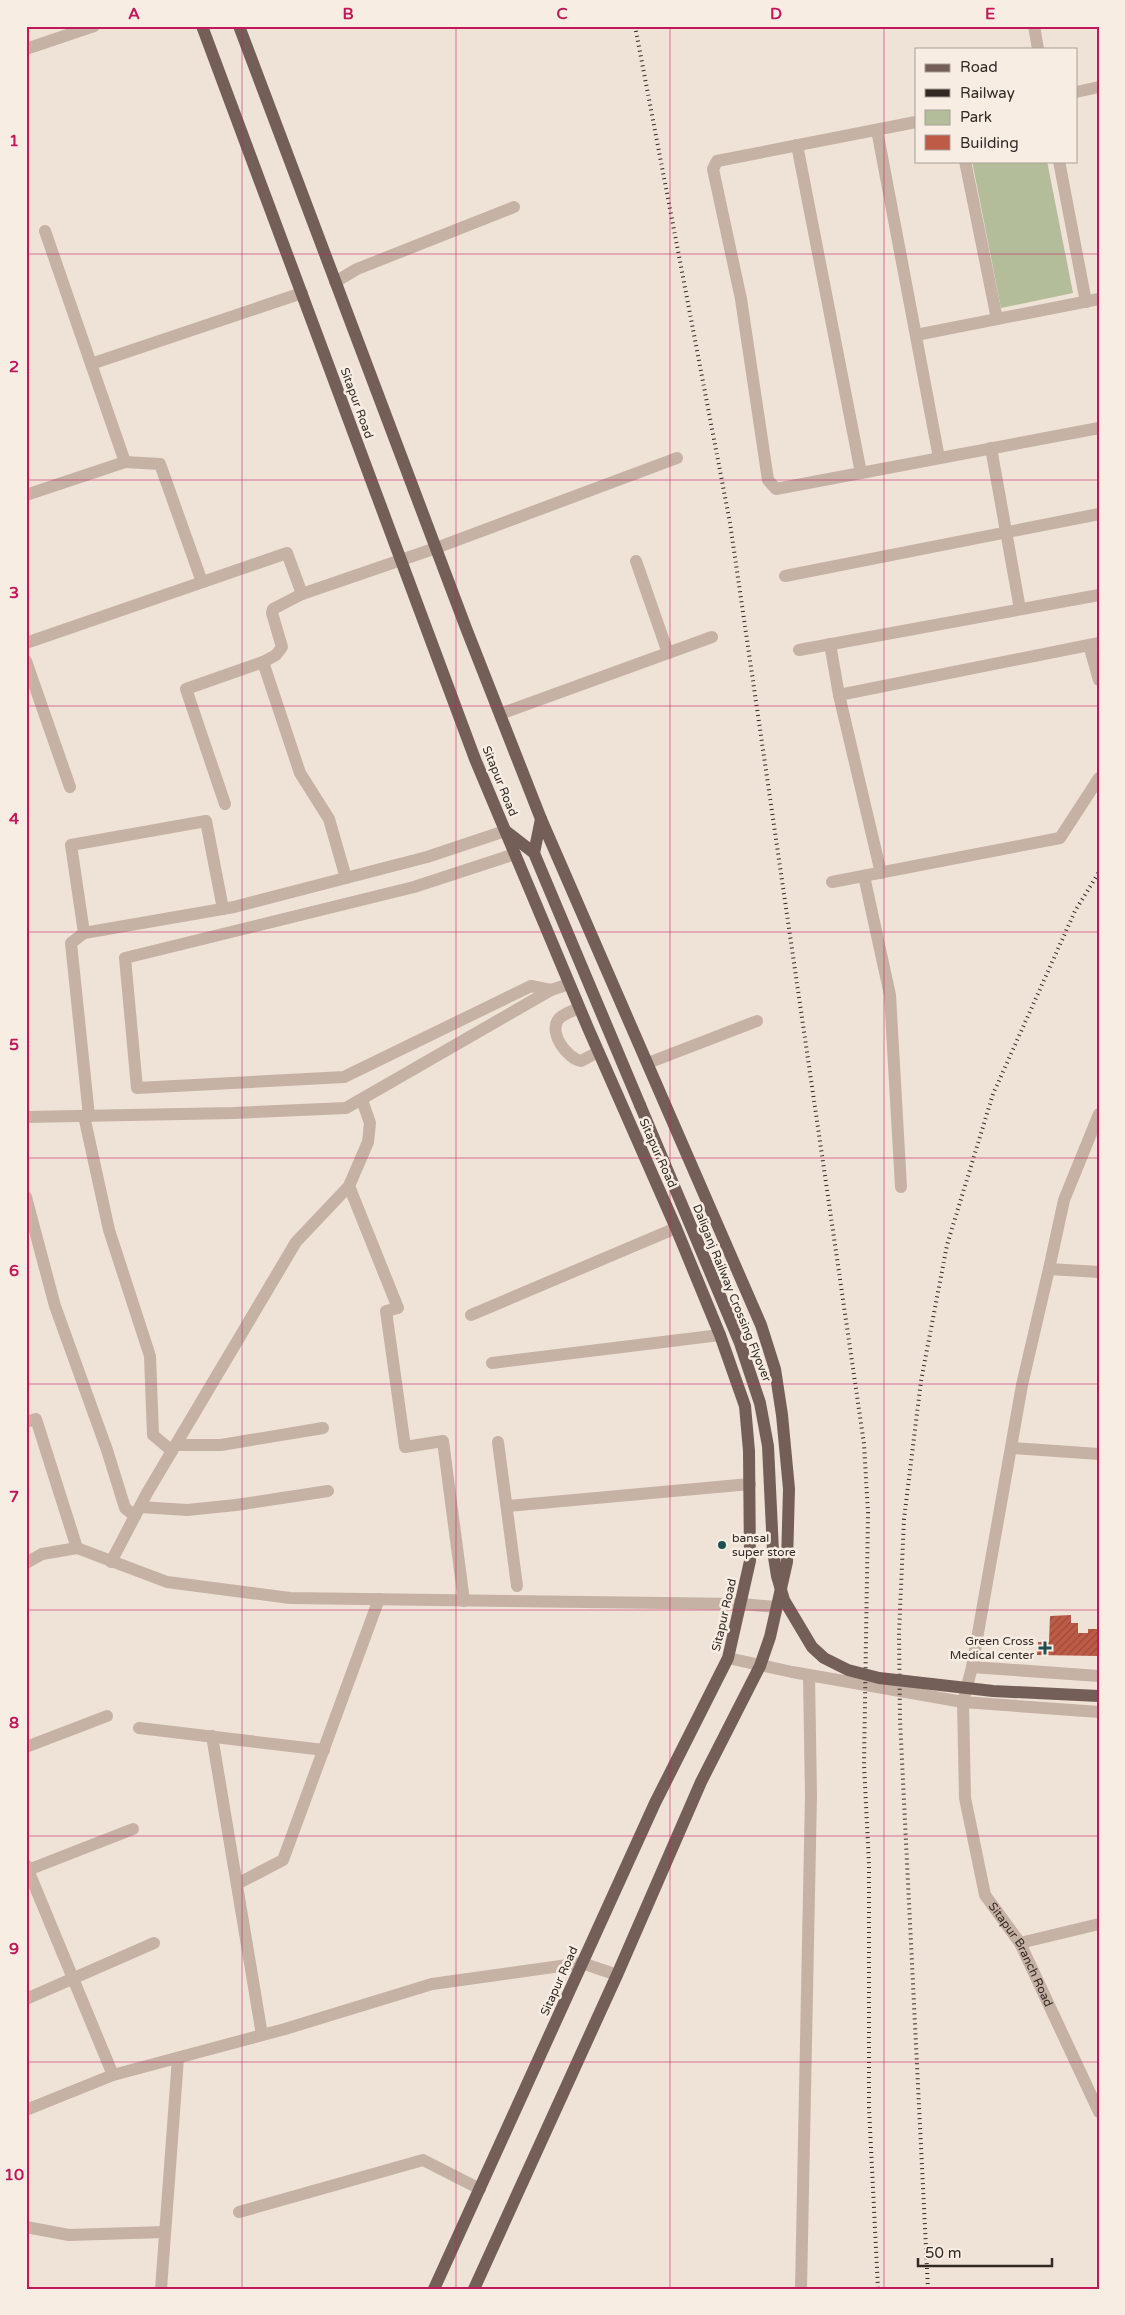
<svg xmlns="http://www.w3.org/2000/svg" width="1125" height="2315" font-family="'Varela Round',sans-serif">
	<defs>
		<pattern id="building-hatch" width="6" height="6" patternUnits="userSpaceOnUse" patternTransform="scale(1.25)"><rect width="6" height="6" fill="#be5b46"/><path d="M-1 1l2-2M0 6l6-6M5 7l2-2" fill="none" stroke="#9b4b3a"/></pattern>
	</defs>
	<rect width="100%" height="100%" fill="#efe2d7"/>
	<!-- park -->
	<polygon fill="#b3bd99" points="972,161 1047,161 1073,293 1001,308"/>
	<!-- building -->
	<polygon fill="url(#building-hatch)" points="1071,1615 1071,1623 1078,1623 1078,1633 1088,1633 1088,1629 1099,1629 1099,1639 1097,1639 1099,1656 1037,1655 1038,1642 1049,1642 1050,1616"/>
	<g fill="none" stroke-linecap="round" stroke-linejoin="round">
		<!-- minor -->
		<g stroke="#c6b1a5" stroke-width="12">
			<polyline points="1034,26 1038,49"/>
			<polyline points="26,49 94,26"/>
			<polyline points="1076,92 1099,87"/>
			<polyline points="916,122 717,161 713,169 741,299 768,480 776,489 1099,428"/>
			<polyline points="877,130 939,458"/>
			<polyline points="797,145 861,473"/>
			<polyline points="965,161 997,319"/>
			<polyline points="1059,161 1086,302"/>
			<polyline points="335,282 357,269 514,207"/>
			<polyline points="916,335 1099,299"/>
			<polyline points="91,364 302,293"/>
			<polyline points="991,448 1020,609"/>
			<polyline points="125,462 160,464 202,582"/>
			<polyline points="26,495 125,462 45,231"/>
			<polyline points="636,561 668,653"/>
			<polyline points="785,576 1099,514"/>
			<polyline points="26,643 287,553 302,594 436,548 677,458"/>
			<polyline points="830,644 839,695 881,873"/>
			<polyline points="1089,645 1099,680"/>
			<polyline points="799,650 1099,595"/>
			<polyline points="26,661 70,787"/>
			<polyline points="263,662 276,655 282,647 272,613 273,609 302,594"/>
			<polyline points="839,695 1099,643"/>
			<polyline points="500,714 712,637"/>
			<polyline points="225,804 186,689 263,662 300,773 329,819 346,878"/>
			<polyline points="515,854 414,887 125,958 137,1088 344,1077 531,986 551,990"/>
			<polyline points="864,876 890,995 901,1187"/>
			<polyline points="832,882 1060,838 1099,778"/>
			<polyline points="84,933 71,845 206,821 223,909"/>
			<path d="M579 1008C573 1011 562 1014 558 1020 549 1034 567 1058 581 1061L598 1052"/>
			<polyline points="648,1063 757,1021"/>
			<path id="s1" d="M1099 1114 1064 1200 1049 1269 1022 1385 972 1667 963 1702 965 1798 985 1895 1020 1943 1099 2112"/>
			<polyline points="84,1116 109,1230 150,1356 153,1435 172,1451"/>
			<polyline points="89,1116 71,943 84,933 234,907 427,857 505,831"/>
			<polyline points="26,1117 233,1113 346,1108 551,990 569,984"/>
			<polyline points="349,1186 398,1308 386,1311 405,1447 443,1441 464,1601"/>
			<polyline points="26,1197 55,1306 107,1450 125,1508 135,1516"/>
			<polyline points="1049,1269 1099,1272"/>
			<polyline points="471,1315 676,1228"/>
			<polyline points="492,1363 720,1335"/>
			<polyline points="26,1422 36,1419 77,1548"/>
			<polyline points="498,1442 517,1586"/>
			<polyline points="176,1445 221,1445 323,1428"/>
			<polyline points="1012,1448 1099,1454"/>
			<polyline points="507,1506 750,1484"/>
			<polyline points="140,1507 187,1510 236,1505 328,1491"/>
			<polyline points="111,1562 147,1493 296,1242 349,1186 368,1142 370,1123 362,1100"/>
			<polyline points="26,1563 42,1554 77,1548 167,1582 290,1598 741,1604 776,1607"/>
			<polyline points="728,1658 792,1672 963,1702 1099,1712"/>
			<polyline points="972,1667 1099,1676"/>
			<polyline points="139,1728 324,1750"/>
			<polyline points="212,1736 262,2035"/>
			<polyline points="26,1747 107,1716"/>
			<polyline points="26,1865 113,2075"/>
			<polyline points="28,1870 133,1829"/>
			<polyline points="237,1884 283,1860 379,1599"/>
			<polyline points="1020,1943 1099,1924"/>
			<polyline points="26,1999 154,1943"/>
			<polyline points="26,2110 113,2075 285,2029 432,1984 582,1963 617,1975"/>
			<polyline points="239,2212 423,2160 480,2189"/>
			<polyline points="26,2227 69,2235 164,2232"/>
			<polyline points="161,2289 178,2058"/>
			<polyline points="801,2289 811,1795 809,1676"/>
		</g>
		<!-- major -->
		<g stroke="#735f57" stroke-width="12">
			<polyline points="202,26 475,759 588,1028 676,1228 720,1335 745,1406 749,1451 750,1561 728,1658 655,1803 434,2289"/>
			<polyline points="239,26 466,628 541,819 761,1325 775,1369 782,1415 789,1489 787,1562 770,1637 760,1666 701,1782 617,1975 474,2289"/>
			<polyline points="507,832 534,853 640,1105"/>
			<polyline points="534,853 541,819"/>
		</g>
		<!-- rail -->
		<g stroke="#322925" stroke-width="4" stroke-dasharray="1 4" stroke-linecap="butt">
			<polyline points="635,26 730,523 864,1444 868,1513 864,1765 869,1865 869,2108 878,2289"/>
			<polyline points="928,2289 900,1720 899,1633 904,1519 921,1381 947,1245 993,1094 1075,911 1099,872"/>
		</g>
		<!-- major-bridge -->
		<polyline stroke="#735f57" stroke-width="12" points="640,1105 740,1343 760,1403 768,1446 773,1551 777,1576 784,1600 812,1647 824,1658 848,1670 879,1678 993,1691 1099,1696"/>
	</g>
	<!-- grid -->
	<path fill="none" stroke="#c2185b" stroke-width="1" stroke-opacity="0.55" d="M242 26V2289M456 26V2289M670 26V2289M884 26V2289M26 254H1099M26 480H1099M26 706H1099M26 932H1099M26 1158H1099M26 1384H1099M26 1610H1099M26 1836H1099M26 2062H1099"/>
	<!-- markers -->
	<g fill="#1e5050" stroke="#f7ede3" stroke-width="2">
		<circle cx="722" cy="1545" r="5"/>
		<path d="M1042.5 1640.5h5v5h5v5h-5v5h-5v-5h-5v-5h5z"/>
	</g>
	<g text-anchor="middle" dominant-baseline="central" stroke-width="5" stroke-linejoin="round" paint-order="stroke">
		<!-- street labels -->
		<g font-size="12" fill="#322925" stroke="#f7ede3">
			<text transform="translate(357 403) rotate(70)">Sitapur Road</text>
			<text transform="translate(500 781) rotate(68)">Sitapur Road</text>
			<text transform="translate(658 1153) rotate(66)">Sitapur Road</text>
			<text transform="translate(732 1293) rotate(68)">Daliganj Railway Crossing Flyover</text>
			<text transform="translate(724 1615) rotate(-77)">Sitapur Road</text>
			<text stroke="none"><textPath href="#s1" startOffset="870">Sitapur Branch Road</textPath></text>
			<text transform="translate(559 1981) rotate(-66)">Sitapur Road</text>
		</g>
		<!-- poi labels -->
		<g font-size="12" fill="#322925" stroke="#f7ede3" text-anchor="start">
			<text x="732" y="1538">bansal<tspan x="732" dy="14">super store</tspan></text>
			<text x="1034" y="1641" text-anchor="end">Green Cross<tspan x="1034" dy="14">Medical center</tspan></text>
		</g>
	</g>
	<!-- border -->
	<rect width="1125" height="2315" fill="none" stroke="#f7ede3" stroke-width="55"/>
	<!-- legend -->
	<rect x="915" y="48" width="162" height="115" fill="#f7ede3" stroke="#a89f97"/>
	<rect x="925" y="64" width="25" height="8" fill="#735f57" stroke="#a89f97"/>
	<text x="960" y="72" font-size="15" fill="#322925">Road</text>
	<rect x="925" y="89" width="25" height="8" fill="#322925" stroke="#a89f97"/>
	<text x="960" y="98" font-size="15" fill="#322925">Railway</text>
	<rect x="925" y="110" width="25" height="15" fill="#b3bd99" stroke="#a89f97"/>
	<text x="960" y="122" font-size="15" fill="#322925">Park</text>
	<rect x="925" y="135" width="25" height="15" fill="#be5b46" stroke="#a89f97"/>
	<text x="960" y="148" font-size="15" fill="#322925">Building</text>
	<!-- scale -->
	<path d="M918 2258v8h134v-8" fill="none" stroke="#322925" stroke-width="2.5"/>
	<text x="925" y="2258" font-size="15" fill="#322925" stroke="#f7ede3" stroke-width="4" paint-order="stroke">50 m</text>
	<rect x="28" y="28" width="1070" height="2260" fill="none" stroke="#c2185b" stroke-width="2"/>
	<g font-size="16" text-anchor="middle" font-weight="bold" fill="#c2185b">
		<text x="134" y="19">A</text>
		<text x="348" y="19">B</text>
		<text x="562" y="19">C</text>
		<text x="776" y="19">D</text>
		<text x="990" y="19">E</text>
		<text x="14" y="146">1</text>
		<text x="14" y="372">2</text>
		<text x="14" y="598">3</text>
		<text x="14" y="824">4</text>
		<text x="14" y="1050">5</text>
		<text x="14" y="1276">6</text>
		<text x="14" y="1502">7</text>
		<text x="14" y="1728">8</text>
		<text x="14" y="1954">9</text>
		<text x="14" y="2180">10</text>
	</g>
</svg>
